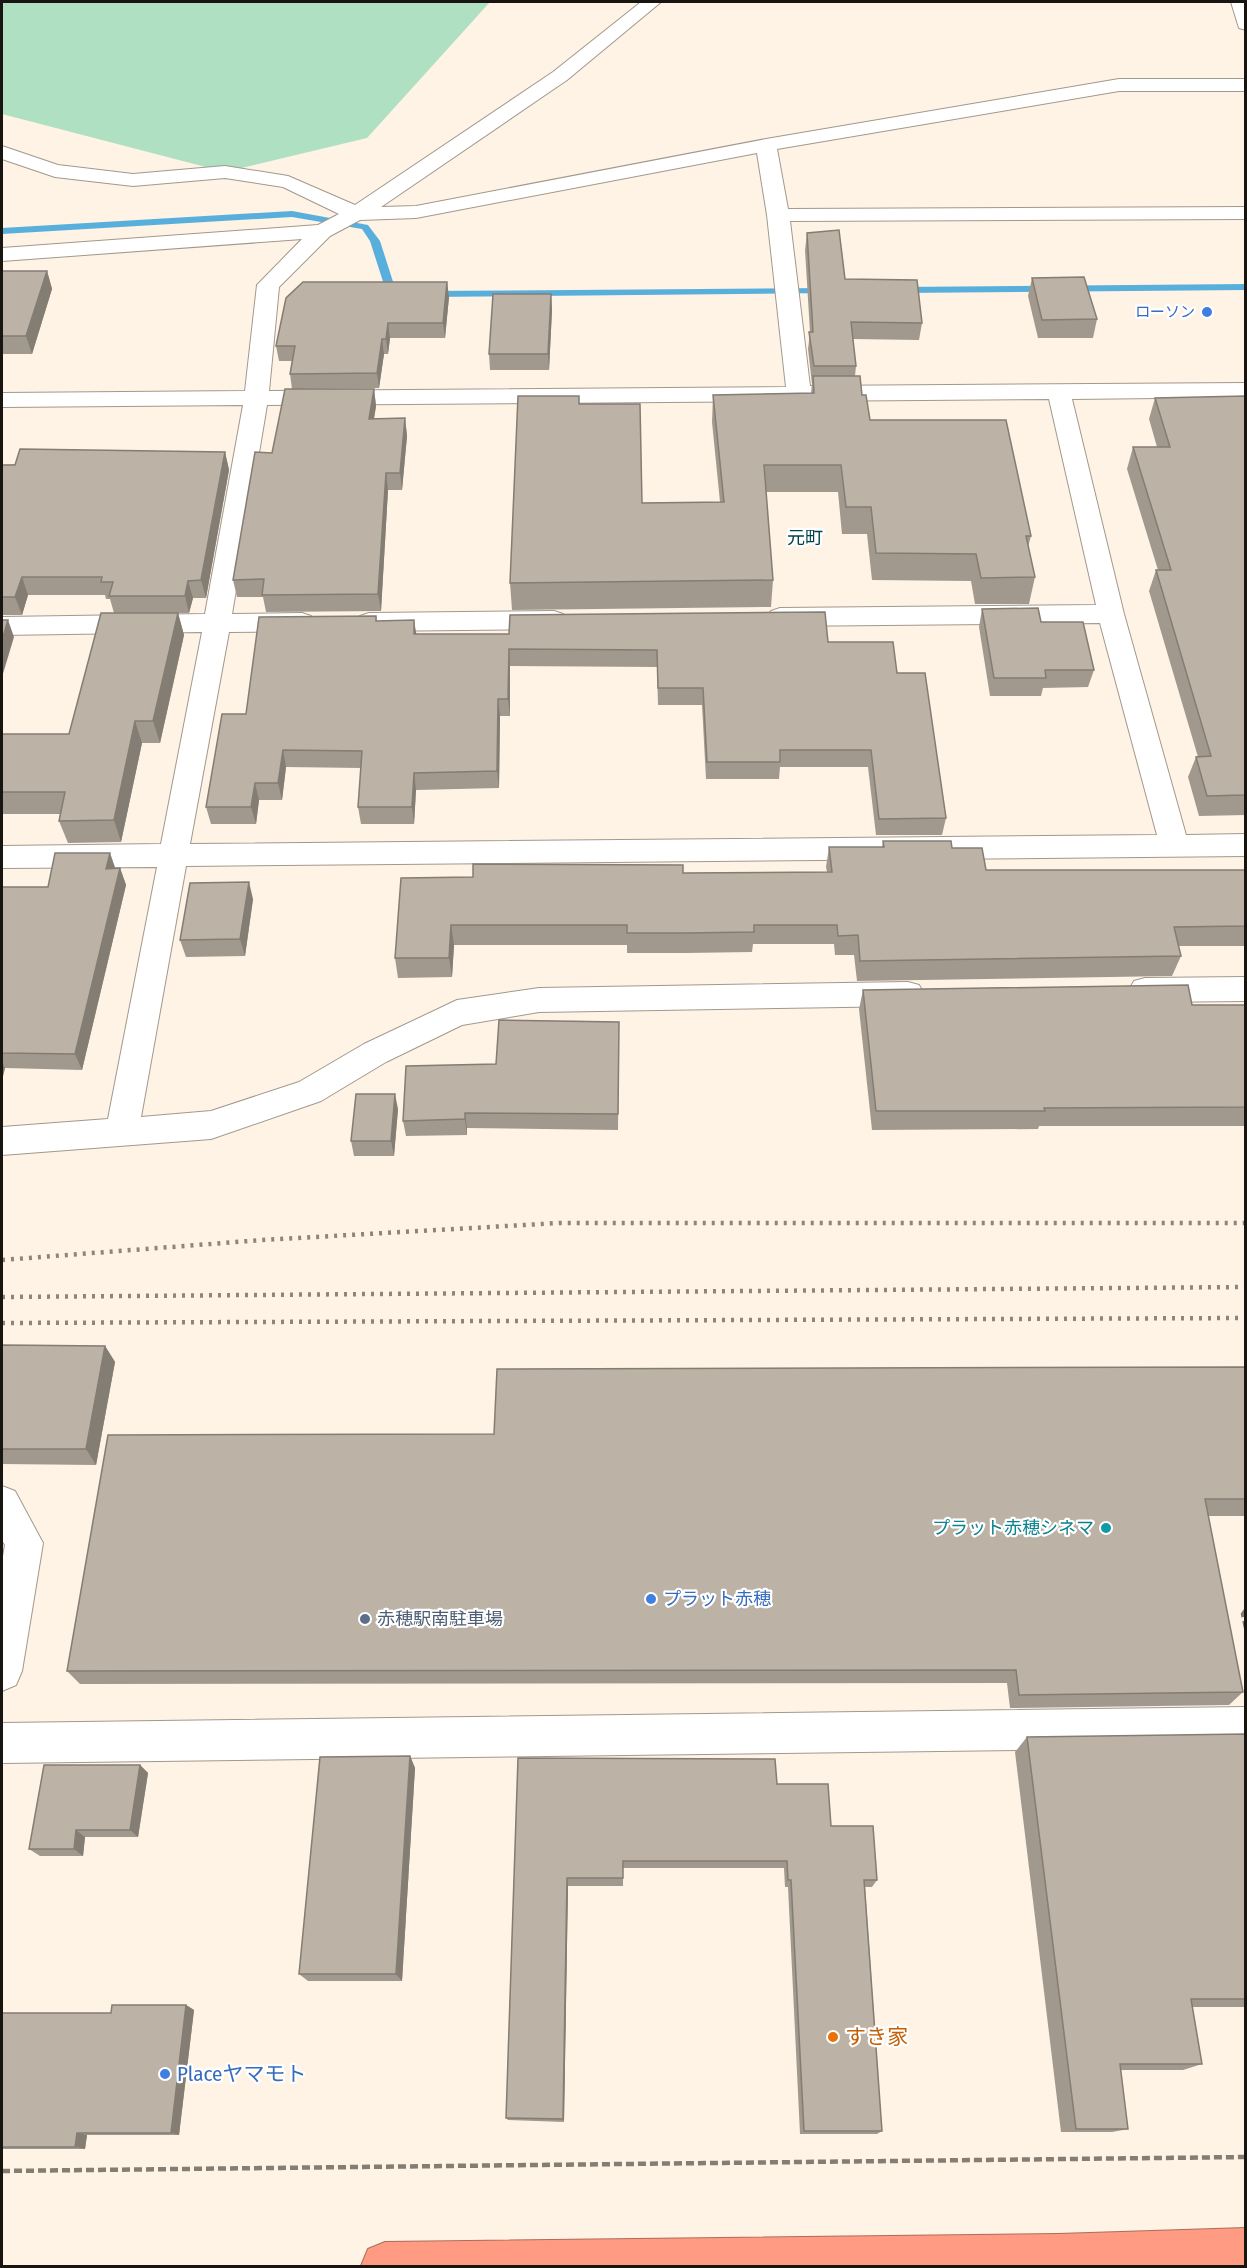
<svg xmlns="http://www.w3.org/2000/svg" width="1247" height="2268" font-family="'Fira Sans Condensed','Noto Sans JP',sans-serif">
	<rect width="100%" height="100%" fill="#fef3e5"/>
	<!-- green -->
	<polygon fill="#afe0c1" points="2,2 490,2 367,138 225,172 2,114"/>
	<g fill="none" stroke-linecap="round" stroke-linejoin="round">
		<!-- stream -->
		<g fill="#58afdc" fill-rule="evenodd">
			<polygon points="292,211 368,225 380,241 396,291 405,292 405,296 392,297 387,294 370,241 362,229 292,217 2,234 2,228"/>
			<polygon points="1246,284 1246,290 899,293 894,290 899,287"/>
			<polygon points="827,288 831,289 831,293 428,297 423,294 428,291"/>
		</g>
		<defs>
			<g id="minor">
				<path d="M641 2H661L567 80 381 207 416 206 766 139 1119 79H1246V91H1119L777 149 788 209 1246 207V219L790 221 810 386 1246 383V397L1072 399 1124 614 1186 835 1246 834V856L186 866 141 1117 211 1111 299 1082 364 1044 457 1000 539 988 908 982 919 985 924 994 919 1003 908 1006 539 1012 462 1025 386 1062 321 1101 211 1139 2 1155V1127L108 1119 157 867 2 868V846L161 844 202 632 2 635V617L205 614 243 405 2 407V393L245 391 257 285 302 239 2 261V248L318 225 339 214 283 187 225 178 133 186 55 177 2 159V146L58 165 133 174 225 166 288 176 355 205 553 72ZM757 153 767 215 786 387 269 391 279 287 330 236 360 220 416 218ZM1049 399 1096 605 780 608 771 611 767 617 771 623 780 626 1100 623 1157 835 190 844 229 632 302 631 311 628 315 622 311 616 302 613 232 614 267 405Z"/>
				<polygon points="1231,2 1246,2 1246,30 1239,28"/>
				<polygon points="554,611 563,614 567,620 563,626 554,629 369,631 360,628 356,622 360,616 369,613"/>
				<polygon points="1246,977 1246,1001 1145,1002 1134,999 1129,990 1134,981 1145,978"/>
				<polygon points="2,1486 15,1491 43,1543 22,1671 16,1685 2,1691 2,1562 5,1545 2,1540"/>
				<polygon points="1246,1707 1246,1747 2,1763 2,1723"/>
			</g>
			<polygon id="highway" points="1246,2228 1246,2266 361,2266 368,2249 385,2242 1058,2234"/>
		</defs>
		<!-- minor casing -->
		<use href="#minor" stroke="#a2988c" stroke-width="2"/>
		<!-- highway casing -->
		<use href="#highway" stroke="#ae6c5a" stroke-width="2"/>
		<!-- path -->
		<g stroke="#847d73" stroke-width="4.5" stroke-dasharray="8 4" stroke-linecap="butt">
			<polyline points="1246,1610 1243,1614 1246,1628"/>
			<polyline points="2,2171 1246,2157"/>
		</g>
		<!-- minor -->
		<use href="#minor" fill="#fff" fill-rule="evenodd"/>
		<!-- highway -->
		<use href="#highway" fill="#fe9b82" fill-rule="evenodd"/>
		<!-- rail -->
		<g stroke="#8d857c" stroke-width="4.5" stroke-dasharray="3 6" stroke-linecap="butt">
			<polyline points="2,1260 262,1240 559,1223 1246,1223"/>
			<polyline points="2,1297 1246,1287"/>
			<polyline points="2,1323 1246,1318"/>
		</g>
	</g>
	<!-- wall -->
	<g fill="#a2998e">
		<polygon points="807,233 845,279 922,323 919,340 853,339 856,366 855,376 862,395 870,420 1031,536 1028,547 1035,577 1029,604 975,604 971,581 872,580 867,534 842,534 838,492 766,492 773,580 771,607 512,610 510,583 580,404 642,503 720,502 712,422 713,395 811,393 812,384 808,349 810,332 805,250"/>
		<polygon points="2,271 47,271 52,289 32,354 2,354"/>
		<polygon points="1032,278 1097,319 1093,338 1038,338 1028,296"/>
		<polygon points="447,282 449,297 445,338 390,338 388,354 384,354 379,388 292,389 290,374 292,361 279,361 276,346"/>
		<polygon points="551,294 552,310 549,370 490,370 489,354"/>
		<polygon points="374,389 376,406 374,419 405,418 407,436 402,490 388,490 381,611 266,612 263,597 237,597 233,580"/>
		<polygon points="1245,396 1245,815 1199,816 1188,777 1196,757 1198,757 1149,591 1156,570 1158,570 1127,469 1133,447 1157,447 1149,419 1155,398"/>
		<polygon points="225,452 229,470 206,598 193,598 189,613 178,613 184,635 160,743 142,743 121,842 68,843 59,821 60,814 2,814 2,734 69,734 114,613 110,599 106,599 105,595 28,595 22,615 2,615 2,465"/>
		<polygon points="982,609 1041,622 1094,670 1088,687 1043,688 1041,696 990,696 979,627"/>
		<polygon points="376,616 377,621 416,634 828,642 897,673 946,818 942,835 876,835 868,767 780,767 779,779 706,779 702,705 658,705 657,667 510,666 510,716 500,716 499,788 416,790 414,824 361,824 358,807 361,768 286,767 282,800 259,800 256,824 211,824 206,807 246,714"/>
		<polygon points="883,841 952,848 986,870 1245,870 1245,946 1178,946 1181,956 1172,976 857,981 854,955 835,955 834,944 753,944 752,952 685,953 627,953 627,945 454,945 452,977 398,978 395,958 473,877 683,873 827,872 826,867 829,847 882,847"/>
		<polygon points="116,868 120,868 126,885 82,1070 5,1068 2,1080 2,887 48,887"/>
		<polygon points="253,899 245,956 186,957 180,940"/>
		<polygon points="863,990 1192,1005 1245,1005 1245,1126 1039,1126 1038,1129 872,1130 859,1009"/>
		<polygon points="619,1022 618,1130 467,1128 467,1135 406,1136 403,1121 496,1064"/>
		<polygon points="398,1109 394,1156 354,1156 351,1141"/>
		<polygon points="2,1345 105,1346 115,1362 96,1465 2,1464"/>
		<polygon points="1245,1367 1245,1516 1208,1516 1243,1692 1229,1705 1010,1708 1007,1683 80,1684 67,1671 494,1434"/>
		<polygon points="1245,1734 1245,2007 1192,2007 1202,2064 1183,2070 1120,2070 1128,2129 1112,2132 1061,2132 1015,1752 1027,1737"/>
		<polygon points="410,1756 415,1768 402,1981 308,1981 299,1974"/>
		<polygon points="518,1758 777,1784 831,1826 877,1880 872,1887 865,1887 882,2131 877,2134 800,2134 788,1887 785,1887 784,1868 623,1868 623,1886 568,1886 564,2122 508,2120 506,2118"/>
		<polygon points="140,1765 148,1773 138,1837 85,1837 83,1856 40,1856 29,1849"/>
		<polygon points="186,2005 194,2010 179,2135 87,2135 85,2149 2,2149 2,2017 111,2013"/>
	</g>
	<!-- shaded-wall -->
	<g fill="#847d74">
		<polygon points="47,271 52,289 32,354 26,336"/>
		<polygon points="447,282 449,297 445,338 443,323"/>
		<polygon points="551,294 552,310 549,370 548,354"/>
		<polygon points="388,323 390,338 388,354 386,339"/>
		<polygon points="382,339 384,354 379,388 377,373"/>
		<polygon points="374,389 376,406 371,436 369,419"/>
		<polygon points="405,418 407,436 402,490 400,473"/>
		<polygon points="225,452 229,470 206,598 201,580"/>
		<polygon points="386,473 388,490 381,611 378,594"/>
		<polygon points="22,577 28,595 22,615 15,597"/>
		<polygon points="188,581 193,598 189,613 185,596"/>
		<polygon points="178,613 184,635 160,743 153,721"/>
		<polygon points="8,620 14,637 2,677 2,640"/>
		<polygon points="414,620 417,638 414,634"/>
		<polygon points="509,649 510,666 510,716 508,699"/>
		<polygon points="498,699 500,716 499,788 497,771"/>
		<polygon points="135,721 142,743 121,842 114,820"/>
		<polygon points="283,750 286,767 282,800 278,783"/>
		<polygon points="414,773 416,790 414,824 412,807"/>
		<polygon points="255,783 259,800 256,824 251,807"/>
		<polygon points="110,853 116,870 106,869"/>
		<polygon points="120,868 126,885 82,1070 75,1054"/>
		<polygon points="249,882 253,899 245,956 240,939"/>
		<polygon points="451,925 454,945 452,977 449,958"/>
		<polygon points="2,1062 5,1068 2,1080"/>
		<polygon points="395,1094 398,1109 394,1156 391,1141"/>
		<polygon points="465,1113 467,1128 467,1135 465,1119"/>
		<polygon points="105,1346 115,1362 96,1465 86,1449"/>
		<polygon points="410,1756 415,1768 402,1981 396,1974"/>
		<polygon points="140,1765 148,1773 138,1837 130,1830"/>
		<polygon points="76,1830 85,1837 83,1856 74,1849"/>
		<polygon points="567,1878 568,1886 564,2122 563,2119"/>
		<polygon points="186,2005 194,2010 179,2135 171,2133"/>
		<polygon points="77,2133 87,2135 85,2149 75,2147"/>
	</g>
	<!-- building -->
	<g fill="#bcb2a5" stroke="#847d74" stroke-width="1.5">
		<polygon points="839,230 845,279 917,280 922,323 851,322 856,366 814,366 809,332 813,332 807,233"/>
		<polygon points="2,271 47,271 26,336 2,336"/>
		<polygon points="1084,277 1097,319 1042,320 1032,278"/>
		<polygon points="303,282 447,282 443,323 388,323 386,339 382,339 377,373 290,374 295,346 276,346 286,298"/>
		<polygon points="493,294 551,294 548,354 489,354"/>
		<polygon points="813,376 860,376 862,395 866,395 870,420 1006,420 1031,536 1026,536 1035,577 981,578 976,554 876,553 871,507 846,507 841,465 764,465 773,580 510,583 518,396 579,396 579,404 640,404 642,503 724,502 713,395 814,393"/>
		<polygon points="285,389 374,389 369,419 405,418 400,473 386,473 378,594 262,595 264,579 233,580 255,452 272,453"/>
		<polygon points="1245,396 1245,795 1207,796 1196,757 1211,756 1156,570 1171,570 1133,447 1170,447 1155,398"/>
		<polygon points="20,449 225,452 201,580 188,581 185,596 109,596 113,582 101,582 102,577 22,577 15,597 2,597 2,465 15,465"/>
		<polygon points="1038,608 1041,622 1083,622 1094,670 1045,670 1046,678 994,678 982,609"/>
		<polygon points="825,612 828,642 893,642 897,673 925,673 946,818 879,819 871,750 780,750 780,762 707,762 703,688 658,688 657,650 509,649 508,699 498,699 497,771 414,773 412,807 358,807 362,751 283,750 278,783 255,783 251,807 206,807 222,714 246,714 259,617 376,616 376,621 414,620 414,634 509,634 510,615"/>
		<polygon points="101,613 178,613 153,721 135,721 114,820 59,821 65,792 2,792 2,734 69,734"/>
		<polygon points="2,620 8,620 2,640"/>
		<polygon points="883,841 951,841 952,848 982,848 986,870 1245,870 1245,926 1174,927 1181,956 860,961 858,935 838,936 837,925 754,925 754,932 686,933 627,933 627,925 451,925 449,958 395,958 401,878 473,877 473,864 683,865 683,873 832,872 829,847 884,847"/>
		<polygon points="55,853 110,853 106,869 120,868 75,1054 2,1053 2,887 48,887"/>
		<polygon points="249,882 240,939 180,940 190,883"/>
		<polygon points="1188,985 1192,1005 1245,1005 1245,1107 1044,1108 1045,1111 876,1111 863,990"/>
		<polygon points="499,1020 619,1022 618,1114 465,1113 465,1119 403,1121 406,1066 496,1064"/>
		<polygon points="356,1094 395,1094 391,1141 351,1141"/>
		<polygon points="2,1345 105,1346 86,1449 2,1449"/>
		<polygon points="1245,1367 1245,1499 1205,1499 1243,1692 1019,1695 1016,1670 67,1671 108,1435 494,1434 497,1369"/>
		<polygon points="1245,1734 1245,1999 1191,1999 1202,2064 1120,2064 1128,2129 1076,2129 1027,1737"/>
		<polygon points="410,1756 396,1974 299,1974 320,1757"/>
		<polygon points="518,1758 775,1759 777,1784 828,1784 831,1826 873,1826 877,1880 864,1880 882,2131 804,2131 791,1880 788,1880 787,1861 623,1861 623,1878 567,1878 563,2119 506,2118"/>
		<polygon points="44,1765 140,1765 130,1830 76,1830 74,1849 29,1849"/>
		<polygon points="112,2005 186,2005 171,2133 77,2133 75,2147 2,2147 2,2013 111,2013"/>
	</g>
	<!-- markers -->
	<g fill="#3f7fe0" stroke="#fff" stroke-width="2">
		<circle cx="1207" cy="312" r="6"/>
		<circle cx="651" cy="1599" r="6"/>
		<circle cx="165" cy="2074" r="6"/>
	</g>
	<circle fill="#0f9aa8" stroke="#fff" stroke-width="2" cx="1106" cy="1528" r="6"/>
	<circle fill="#5c6f8a" stroke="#fff" stroke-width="2" cx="365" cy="1619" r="6"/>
	<circle fill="#e8710a" stroke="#fff" stroke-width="2" cx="833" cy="2037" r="6"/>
	<g text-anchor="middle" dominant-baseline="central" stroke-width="4.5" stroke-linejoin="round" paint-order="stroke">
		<!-- far-shop labels -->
		<g font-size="15" fill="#366cbe" stroke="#fff" text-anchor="end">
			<text x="1195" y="312">ローソン</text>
		</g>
		<!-- far-quarter labels -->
		<g font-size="18" fill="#00434a" stroke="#fff">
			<text x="805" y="538">元町</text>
		</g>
		<!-- culture labels -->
		<g font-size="18" fill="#0d838f" stroke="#fff" text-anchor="end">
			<text x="1094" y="1528">プラット赤穂シネマ</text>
		</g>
		<!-- shop labels -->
		<g font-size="18" fill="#366cbe" stroke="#fff" text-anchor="start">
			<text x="663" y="1599">プラット赤穂</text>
		</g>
		<!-- service labels -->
		<g font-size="18" fill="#4e5e75" stroke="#fff" text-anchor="start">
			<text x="377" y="1619">赤穂駅南駐車場</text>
		</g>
		<!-- near-food labels -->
		<g font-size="21" fill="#c56008" stroke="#fff" text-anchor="start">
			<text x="845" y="2037">すき家</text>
		</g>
		<!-- near-shop labels -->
		<g font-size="21" fill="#366cbe" stroke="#fff" text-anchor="start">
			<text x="177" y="2074">Placeヤマモト</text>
		</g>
	</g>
	<!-- border -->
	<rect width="1247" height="2268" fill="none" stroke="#18140f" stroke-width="6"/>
</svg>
